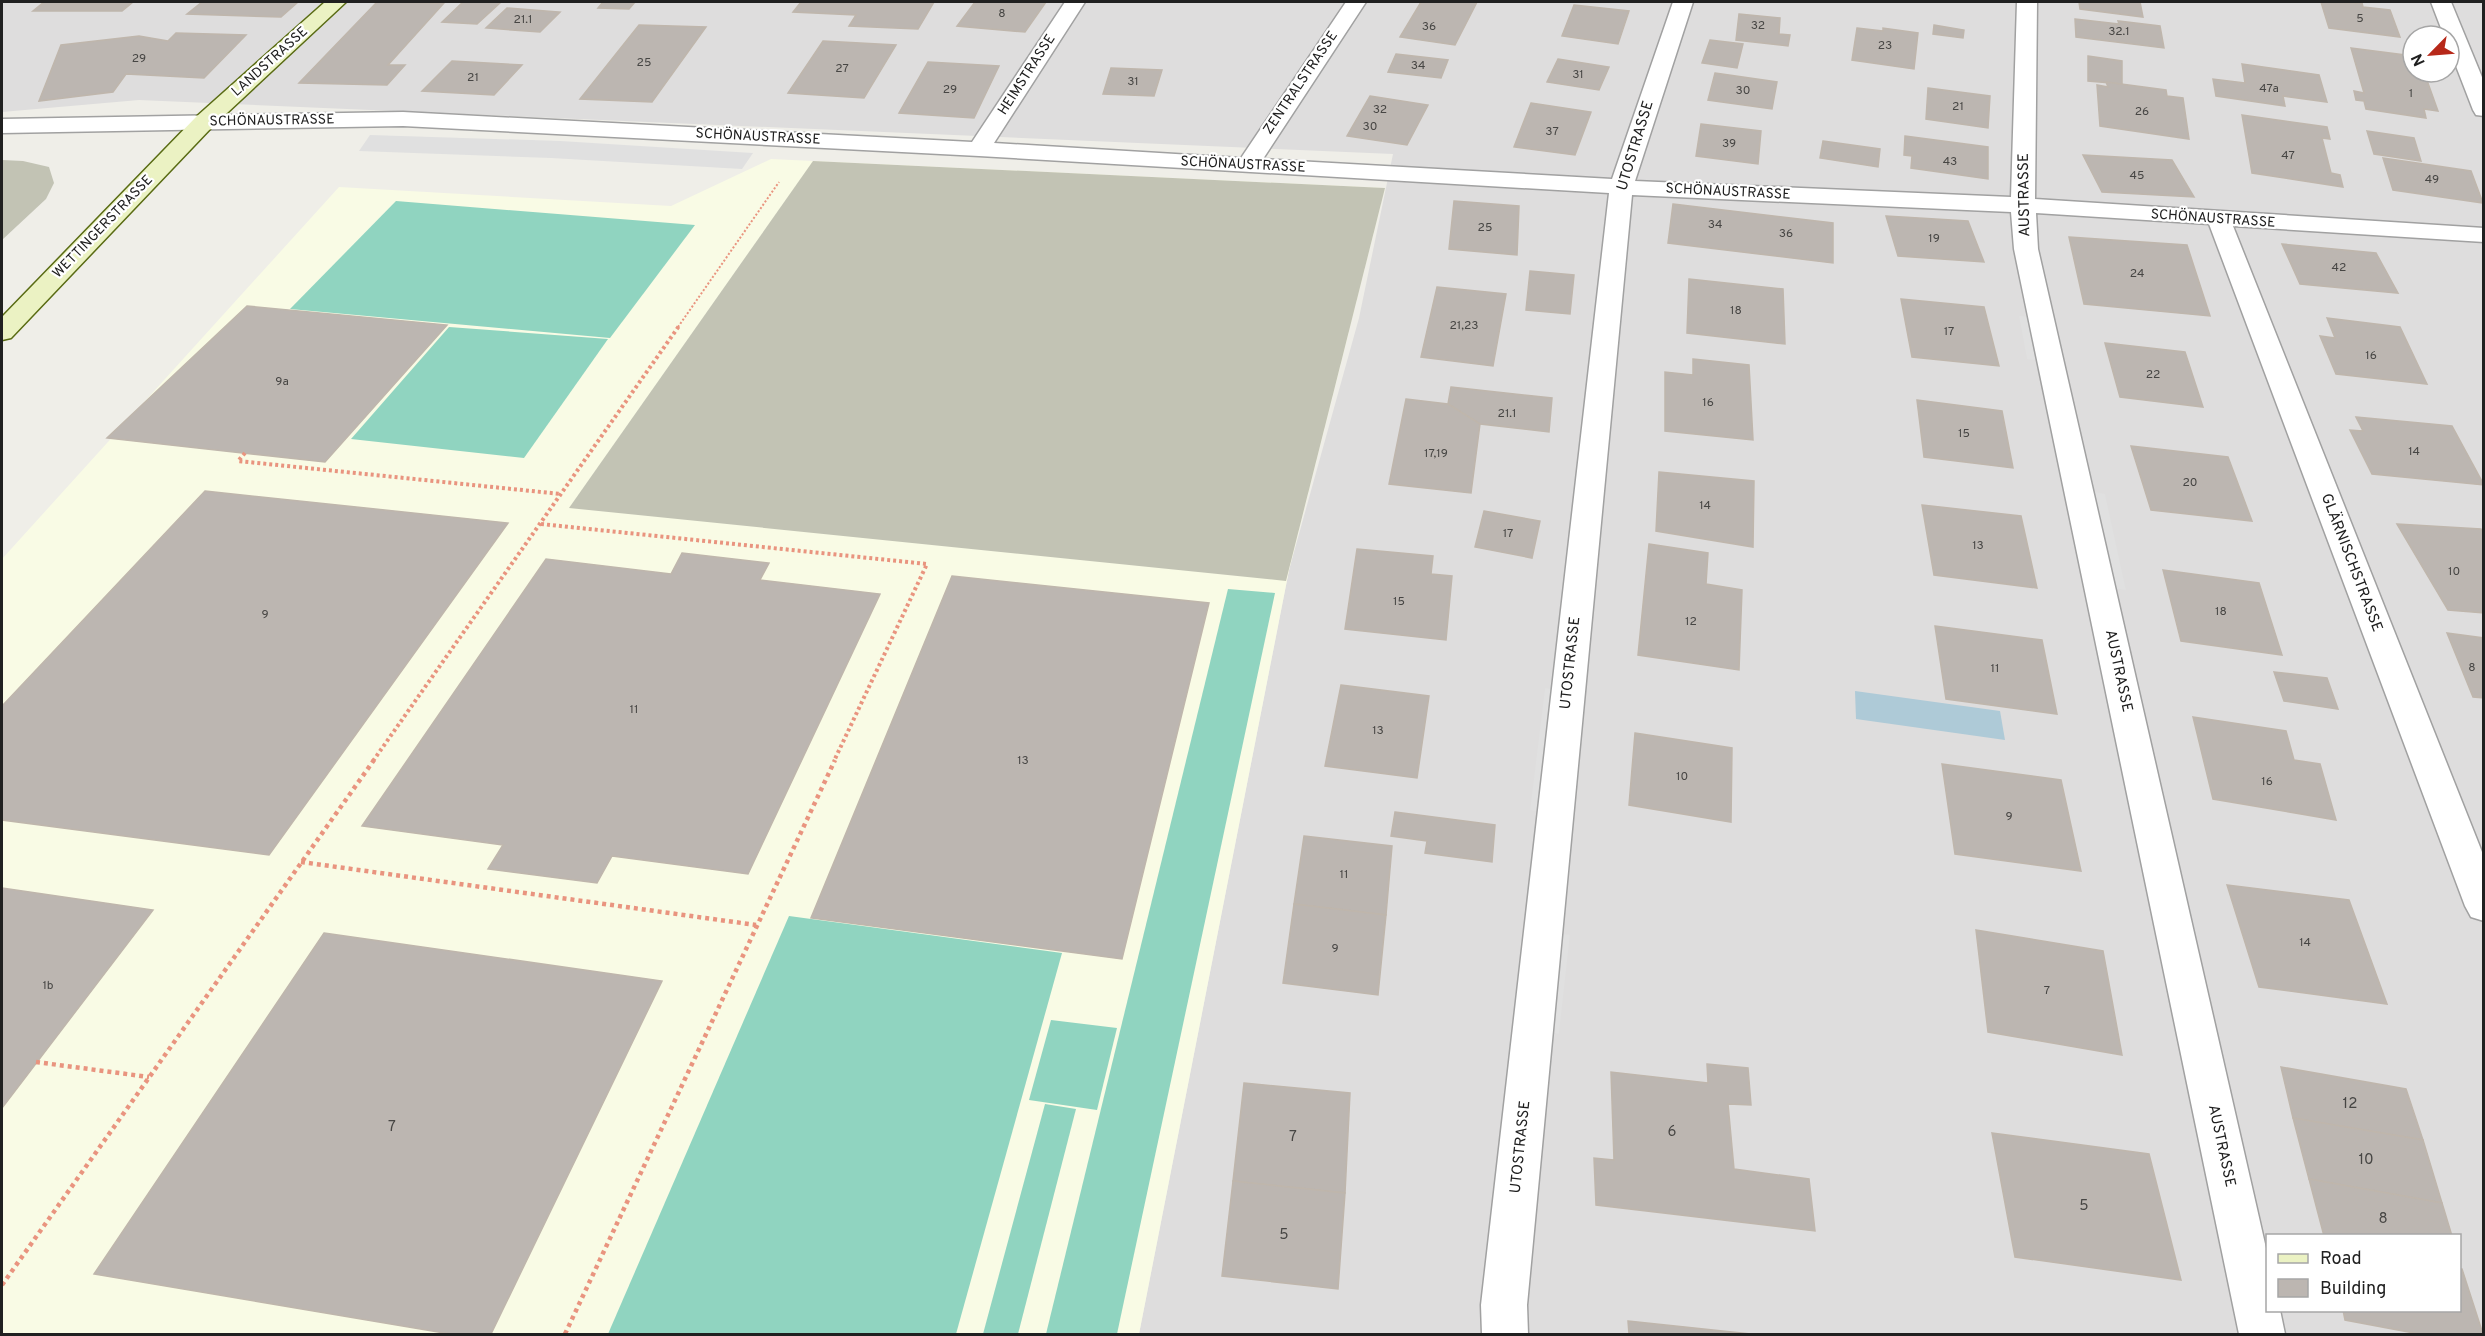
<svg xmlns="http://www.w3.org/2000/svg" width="2485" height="1336" font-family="Overpass,sans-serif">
	<rect width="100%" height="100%" fill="#efeee8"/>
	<!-- residential -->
	<path fill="#dedddd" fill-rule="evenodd" d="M2 2H2483V1334H1139L1289 570 1359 318 1393 154 139 100 2 112ZM2413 36H2449V72H2413ZM2268 1236H2460V1310H2268Z"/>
	<!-- education -->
	<polygon fill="#f9fbe5" points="771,159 1385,188 1289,570 1139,1334 2,1334 2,559 339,187 671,206"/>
	<!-- construction -->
	<g fill="#c2c3b4">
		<polygon points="2,160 23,161 49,167 54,183 46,199 2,240"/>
		<polygon points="813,161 1385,188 1286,581 569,508"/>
	</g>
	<!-- pitch -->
	<g fill="#90d4c0">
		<polygon points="396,201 695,225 610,338 290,309"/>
		<polygon points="449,327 608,339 524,458 351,439"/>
		<polygon points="1228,589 1275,593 1117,1334 1046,1334"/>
		<polygon points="789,916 1062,953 956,1334 608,1334"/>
		<polygon points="1051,1020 1117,1028 1097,1110 1029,1100"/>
		<polygon points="1045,1104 1076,1109 1018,1334 983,1334"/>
	</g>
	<!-- parking -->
	<g fill="#e0e0e0">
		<polygon points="370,135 561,141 753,153 742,169 551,158 359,151"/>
		<polygon points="2019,316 2035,317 2043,361 2027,359"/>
		<polygon points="2086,491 2105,494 2126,590 2107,587"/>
		<polygon points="1545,688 1562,691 1548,813 1530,810"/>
		<polygon points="1549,932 1570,935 1559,1034 1538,1029"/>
	</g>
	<!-- water -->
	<polygon fill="#aecad7" points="1855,691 2000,711 2005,740 1856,719"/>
	<!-- building -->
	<g fill="#bcb6b1" stroke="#bfb6ac" stroke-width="1.5">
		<polygon points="44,2 133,2 122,11 33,11"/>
		<polygon points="202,2 298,2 281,17 187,14"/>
		<polygon points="377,2 444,3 388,65 405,65 387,85 299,83"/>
		<polygon points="463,2 501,2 477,24 442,22"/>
		<polygon points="603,2 635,2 629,9 598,8"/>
		<polygon points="801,2 934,2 918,29 849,26 856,15 793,12"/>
		<polygon points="975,2 1046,2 1025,32 957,26"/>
		<polygon points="1421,2 1477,2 1455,45 1400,37"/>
		<polygon points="2079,2 2140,2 2143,17 2080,9"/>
		<polygon points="2321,2 2362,3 2363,7 2390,10 2400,37 2329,28"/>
		<polygon points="1574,5 1629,11 1618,44 1562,36"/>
		<polygon points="507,8 560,12 540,32 486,28"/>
		<polygon points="1739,14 1780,18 1779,34 1790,35 1788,46 1736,40"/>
		<polygon points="2075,19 2119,24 2118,21 2160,26 2164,48 2076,37"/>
		<polygon points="639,25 706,27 652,102 580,99"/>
		<polygon points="1934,25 1964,30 1963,38 1933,34"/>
		<polygon points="1857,28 1883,31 1883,28 1918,33 1914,69 1852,60"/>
		<polygon points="176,33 246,35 204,78 126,74 113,92 39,101 61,45 139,36 168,41"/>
		<polygon points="1710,40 1743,44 1737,68 1702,63"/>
		<polygon points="823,41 896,45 864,98 788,93"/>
		<polygon points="2351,48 2413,56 2413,72 2424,72 2438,111 2424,109 2426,118 2366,109 2364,101 2356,100 2354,91 2364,93"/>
		<polygon points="1396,54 1448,60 1441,78 1388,72"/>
		<polygon points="2088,56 2122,61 2122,84 2088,81"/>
		<polygon points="1558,59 1609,67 1599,90 1547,82"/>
		<polygon points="452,61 522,65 494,95 422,91"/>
		<polygon points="928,62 999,66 974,118 899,113"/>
		<polygon points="2242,64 2319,75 2327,102 2283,96 2285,106 2216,96 2213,79 2245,83"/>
		<polygon points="1111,68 1162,70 1154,96 1103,94"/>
		<polygon points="1715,73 1777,82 1772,109 1708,100"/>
		<polygon points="2106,82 2166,90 2167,96 2183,98 2189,139 2100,126 2097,85 2108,87"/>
		<polygon points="1928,88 1990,96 1988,128 1926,119"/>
		<polygon points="1370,96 1428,105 1407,145 1347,136"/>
		<polygon points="1531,103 1591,112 1575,155 1514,147"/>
		<polygon points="2242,115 2327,127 2330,139 2322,138 2331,173 2340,175 2343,187 2252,173"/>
		<polygon points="1701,124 1761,131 1758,164 1696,156"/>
		<polygon points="2367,131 2414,138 2421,161 2374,154"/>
		<polygon points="1905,136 1988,147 1988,179 1911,168 1912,156 1904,155"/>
		<polygon points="1823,141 1880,149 1878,167 1820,158"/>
		<polygon points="2083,155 2172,160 2194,197 2102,192"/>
		<polygon points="2383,158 2471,171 2483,203 2393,190"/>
		<polygon points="1454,201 1519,206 1517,255 1449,249"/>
		<polygon points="1673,204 1833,223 1833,263 1668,243"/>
		<polygon points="1886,216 1968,221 1984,262 1898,256"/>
		<polygon points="2069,237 2187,245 2210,316 2084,304"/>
		<polygon points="2282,244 2376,253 2398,293 2300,284"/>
		<polygon points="1530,271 1574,275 1570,314 1526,310"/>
		<polygon points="1689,279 1783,289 1785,344 1687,333"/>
		<polygon points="1437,287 1506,294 1493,366 1421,357"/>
		<polygon points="1901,299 1984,307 1999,366 1912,357"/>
		<polygon points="247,306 447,325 325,462 107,438"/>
		<polygon points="2327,318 2400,327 2427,384 2336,374 2320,336 2335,338"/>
		<polygon points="2105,343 2185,352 2203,407 2120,397"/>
		<polygon points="1693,359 1749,365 1753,440 1665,431 1665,372 1693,375"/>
		<polygon points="1451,387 1552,398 1549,432 1480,424 1448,404"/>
		<polygon points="1406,399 1448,404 1480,424 1471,493 1389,484"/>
		<polygon points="1917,400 2002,411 2013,468 1924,457"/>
		<polygon points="2356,417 2452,426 2484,485 2372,474 2350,430 2363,431"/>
		<polygon points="2131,446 2228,457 2252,521 2151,510"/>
		<polygon points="1659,472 1754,481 1753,547 1656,531"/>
		<polygon points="205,491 508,523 269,855 2,820 2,706"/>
		<polygon points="1922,505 2021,516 2037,588 1934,575"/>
		<polygon points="1484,511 1540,521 1532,558 1475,547"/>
		<polygon points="2397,524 2481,529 2484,533 2484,613 2448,610"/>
		<polygon points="1649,544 1708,553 1706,584 1742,590 1739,670 1638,655"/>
		<polygon points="1357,549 1433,556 1431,574 1452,576 1446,640 1345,629"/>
		<polygon points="682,553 769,563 760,580 880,594 748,874 612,856 597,883 488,869 503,845 362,826 546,559 671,574"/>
		<polygon points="2163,570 2259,583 2282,655 2181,641"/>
		<polygon points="952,576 1209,603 1122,959 811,918"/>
		<polygon points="1935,626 2042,640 2057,714 1946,699"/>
		<polygon points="2447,633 2484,638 2484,698 2473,697"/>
		<polygon points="2274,672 2327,678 2338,709 2284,701"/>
		<polygon points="1341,685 1429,696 1417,778 1325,766"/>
		<polygon points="2193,717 2286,731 2294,760 2320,764 2336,820 2213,799"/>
		<polygon points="1635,733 1732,748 1731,822 1629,805"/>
		<polygon points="1942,764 2061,780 2081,871 1955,854"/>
		<polygon points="1395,812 1495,825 1492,862 1425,853 1427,841 1391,836"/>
		<polygon points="1304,836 1392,846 1386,915 1294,904"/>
		<polygon points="2227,885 2349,900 2387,1004 2259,987"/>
		<polygon points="2,888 153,910 2,1108"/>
		<polygon points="1294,904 1386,915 1378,995 1283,983"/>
		<polygon points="1976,930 2103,951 2122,1055 1988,1032"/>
		<polygon points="324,933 662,981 491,1334 450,1334 94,1274"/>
		<polygon points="1707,1064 1748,1068 1751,1105 1728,1104 1734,1169 1809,1179 1815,1231 1596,1205 1594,1158 1614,1160 1611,1072 1708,1083"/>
		<polygon points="2281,1067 2406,1089 2423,1140 2293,1118"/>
		<polygon points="1244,1083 1350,1093 1345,1193 1233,1181"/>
		<polygon points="2293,1118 2423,1140 2442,1203 2309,1179"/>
		<polygon points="1992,1133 2149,1154 2181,1280 2015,1257"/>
		<polygon points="2309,1179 2442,1203 2452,1236 2324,1236"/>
		<polygon points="1233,1181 1345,1193 1338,1289 1222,1276"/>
		<polygon points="2460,1269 2462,1269 2483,1334 2419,1334 2345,1320 2343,1310 2460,1310"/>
		<polygon points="1628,1321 1751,1334 1629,1334"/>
	</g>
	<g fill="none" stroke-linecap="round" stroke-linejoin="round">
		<defs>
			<g id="street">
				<polygon points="1065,2 1085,2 994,143 1241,158 1346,2 1366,2 1263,159 1612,179 1673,2 1693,2 1635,181 2011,197 2017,2 2037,2 2035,199 2484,228 2484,242 2233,226 2484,857 2484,921 2471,917 2465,906 2209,224 2036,213 2038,249 2268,1257 2268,1310 2280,1310 2285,1334 2239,1334 2014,249 2011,212 1632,195 1527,1305 1528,1334 1482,1334 1481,1305 1609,193 979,156 403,126 2,133 2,119 403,112 972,142"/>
				<polygon points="2431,2 2451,2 2484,82 2484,116 2476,115 2473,110 2449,48 2449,36 2444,36"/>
			</g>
			<polygon id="secondary" points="325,2 346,2 212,127 11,338 2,340 2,317 196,117"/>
		</defs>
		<!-- street casing -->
		<use href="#street" stroke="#a1a1a1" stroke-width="3"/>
		<!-- secondary casing -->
		<use href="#secondary" stroke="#596b13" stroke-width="3"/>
		<!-- path-far2 -->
		<polyline stroke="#e9947f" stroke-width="2" stroke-dasharray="2 2" stroke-linecap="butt" points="678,327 779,182"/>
		<!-- path-far1 -->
		<g stroke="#e9947f" stroke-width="4" stroke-dasharray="3 3" stroke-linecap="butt">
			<polyline points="245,453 238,461 561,494"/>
			<polyline points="541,524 927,564 834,761"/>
			<polyline points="373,761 679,326"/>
		</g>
		<!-- path -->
		<g stroke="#e9947f" stroke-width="4.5" stroke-dasharray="4 4" stroke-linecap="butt">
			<polyline points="301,862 756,925"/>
			<polyline points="36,1062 149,1077"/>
			<polyline points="2,1285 374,760"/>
			<polyline points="565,1334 835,760"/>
		</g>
		<!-- street -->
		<use href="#street" fill="#fff" fill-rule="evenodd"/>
		<!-- secondary -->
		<use href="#secondary" fill="#ebf2c3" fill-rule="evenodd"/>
	</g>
	<g text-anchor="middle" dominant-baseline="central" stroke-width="4.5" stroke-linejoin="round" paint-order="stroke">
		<!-- number labels -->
		<g font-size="12" fill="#474644">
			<text x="1002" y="14">8</text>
			<text x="2360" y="19">5</text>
			<text x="523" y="20">21.1</text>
			<text x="1758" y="26">32</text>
			<text x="1429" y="27">36</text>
			<text x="2119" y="32">32.1</text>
			<text x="1885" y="46">23</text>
			<text x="139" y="59">29</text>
			<text x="644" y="63">25</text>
			<text x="1418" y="66">34</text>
			<text x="842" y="69">27</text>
			<text x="1578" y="75">31</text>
			<text x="473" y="78">21</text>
			<text x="1133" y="82">31</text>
			<text x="2269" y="89">47a</text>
			<text x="950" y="90">29</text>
			<text x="1743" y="91">30</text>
			<text x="2411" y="94">1</text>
			<text x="1958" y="107">21</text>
			<text x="1380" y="110">32</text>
			<text x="2142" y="112">26</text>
			<text x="1370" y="127">30</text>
			<text x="1552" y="132">37</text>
			<text x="1729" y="144">39</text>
			<text x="2288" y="156">47</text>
			<text x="1950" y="162">43</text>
			<text x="2137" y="176">45</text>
			<text x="2432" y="180">49</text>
			<text x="1715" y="225">34</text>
			<text x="1485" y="228">25</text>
			<text x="1786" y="234">36</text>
			<text x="1934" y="239">19</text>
			<text x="2339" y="268">42</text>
			<text x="2137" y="274">24</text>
			<text x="1736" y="311">18</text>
			<text x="1464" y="326">21,23</text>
			<text x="1949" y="332">17</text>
			<text x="2371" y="356">16</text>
			<text x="2153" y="375">22</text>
			<text x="282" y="382">9a</text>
			<text x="1708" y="403">16</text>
			<text x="1507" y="414">21.1</text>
			<text x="1964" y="434">15</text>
			<text x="2414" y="452">14</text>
			<text x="1436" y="454">17,19</text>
			<text x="2190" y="483">20</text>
			<text x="1705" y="506">14</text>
			<text x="1508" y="534">17</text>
			<text x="1978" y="546">13</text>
			<text x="2454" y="572">10</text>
			<text x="1399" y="602">15</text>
			<text x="2221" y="612">18</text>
			<text x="265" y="615">9</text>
			<text x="1691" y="622">12</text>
			<text x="2472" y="668">8</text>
			<text x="1995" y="669">11</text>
			<text x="634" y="710">11</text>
			<text x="1378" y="731">13</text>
			<text x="1023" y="761">13</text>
			<text x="1682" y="777">10</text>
			<text x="2267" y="782">16</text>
			<text x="2009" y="817">9</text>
			<text x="1344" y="875">11</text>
			<text x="2305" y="943">14</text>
			<text x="1335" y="949">9</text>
			<text x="48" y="986">1b</text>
			<text x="2047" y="991">7</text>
		</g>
		<!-- far-street labels -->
		<g font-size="14" fill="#202020" stroke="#fff">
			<text transform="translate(270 62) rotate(-42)">LANDSTRASSE</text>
			<text transform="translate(1027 75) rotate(-57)">HEIMSTRASSE</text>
			<text transform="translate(1301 83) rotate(-56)">ZENTRALSTRASSE</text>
			<text transform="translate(272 121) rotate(-1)">SCHÖNAUSTRASSE</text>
			<text transform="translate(758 137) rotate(3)">SCHÖNAUSTRASSE</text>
			<text transform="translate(1243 165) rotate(3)">SCHÖNAUSTRASSE</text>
			<text transform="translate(1728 192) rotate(3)">SCHÖNAUSTRASSE</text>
			<text transform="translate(2213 219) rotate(4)">SCHÖNAUSTRASSE</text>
			<text transform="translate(103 227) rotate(-46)">WETTINGERSTRASSE</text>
		</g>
		<!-- street labels -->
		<g font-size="15" fill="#202020" stroke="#fff">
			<text transform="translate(1636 146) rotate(-73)">UTOSTRASSE</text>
			<text transform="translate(2025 195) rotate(-91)">AUSTRASSE</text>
			<text transform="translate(2351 563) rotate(69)">GLÄRNISCHSTRASSE</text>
			<text transform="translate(1571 663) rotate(-84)">UTOSTRASSE</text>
			<text transform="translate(2118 671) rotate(78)">AUSTRASSE</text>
			<text transform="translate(2221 1146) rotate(78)">AUSTRASSE</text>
			<text transform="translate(1521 1147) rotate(-84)">UTOSTRASSE</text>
		</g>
		<!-- near-number labels -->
		<g font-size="15" fill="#474644">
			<text x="2350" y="1104">12</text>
			<text x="392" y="1127">7</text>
			<text x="1672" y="1132">6</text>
			<text x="1293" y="1137">7</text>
			<text x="2366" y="1160">10</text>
			<text x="2084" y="1206">5</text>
			<text x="2383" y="1219">8</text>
			<text x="1284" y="1235">5</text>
		</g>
	</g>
	<!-- border -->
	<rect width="2485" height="1336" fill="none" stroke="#202020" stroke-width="6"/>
	<!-- legend -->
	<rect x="2266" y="1234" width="195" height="78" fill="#ffffff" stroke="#a6a6a6" stroke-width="1.5"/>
	<rect x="2278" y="1254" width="30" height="9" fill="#ebf2c3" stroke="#a6a6a6" stroke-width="1.5"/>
	<text x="2320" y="1264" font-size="18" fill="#202020">Road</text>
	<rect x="2278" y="1279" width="30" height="18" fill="#bcb6b1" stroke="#a6a6a6" stroke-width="1.5"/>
	<text x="2320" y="1294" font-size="18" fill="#202020">Building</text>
	<!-- north arrow -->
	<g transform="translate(2431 54) rotate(245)"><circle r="28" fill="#ffffff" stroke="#a6a6a6" stroke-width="1.5"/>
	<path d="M0-4.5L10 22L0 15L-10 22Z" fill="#b72819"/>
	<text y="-9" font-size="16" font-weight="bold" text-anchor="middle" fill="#202020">N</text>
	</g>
</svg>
